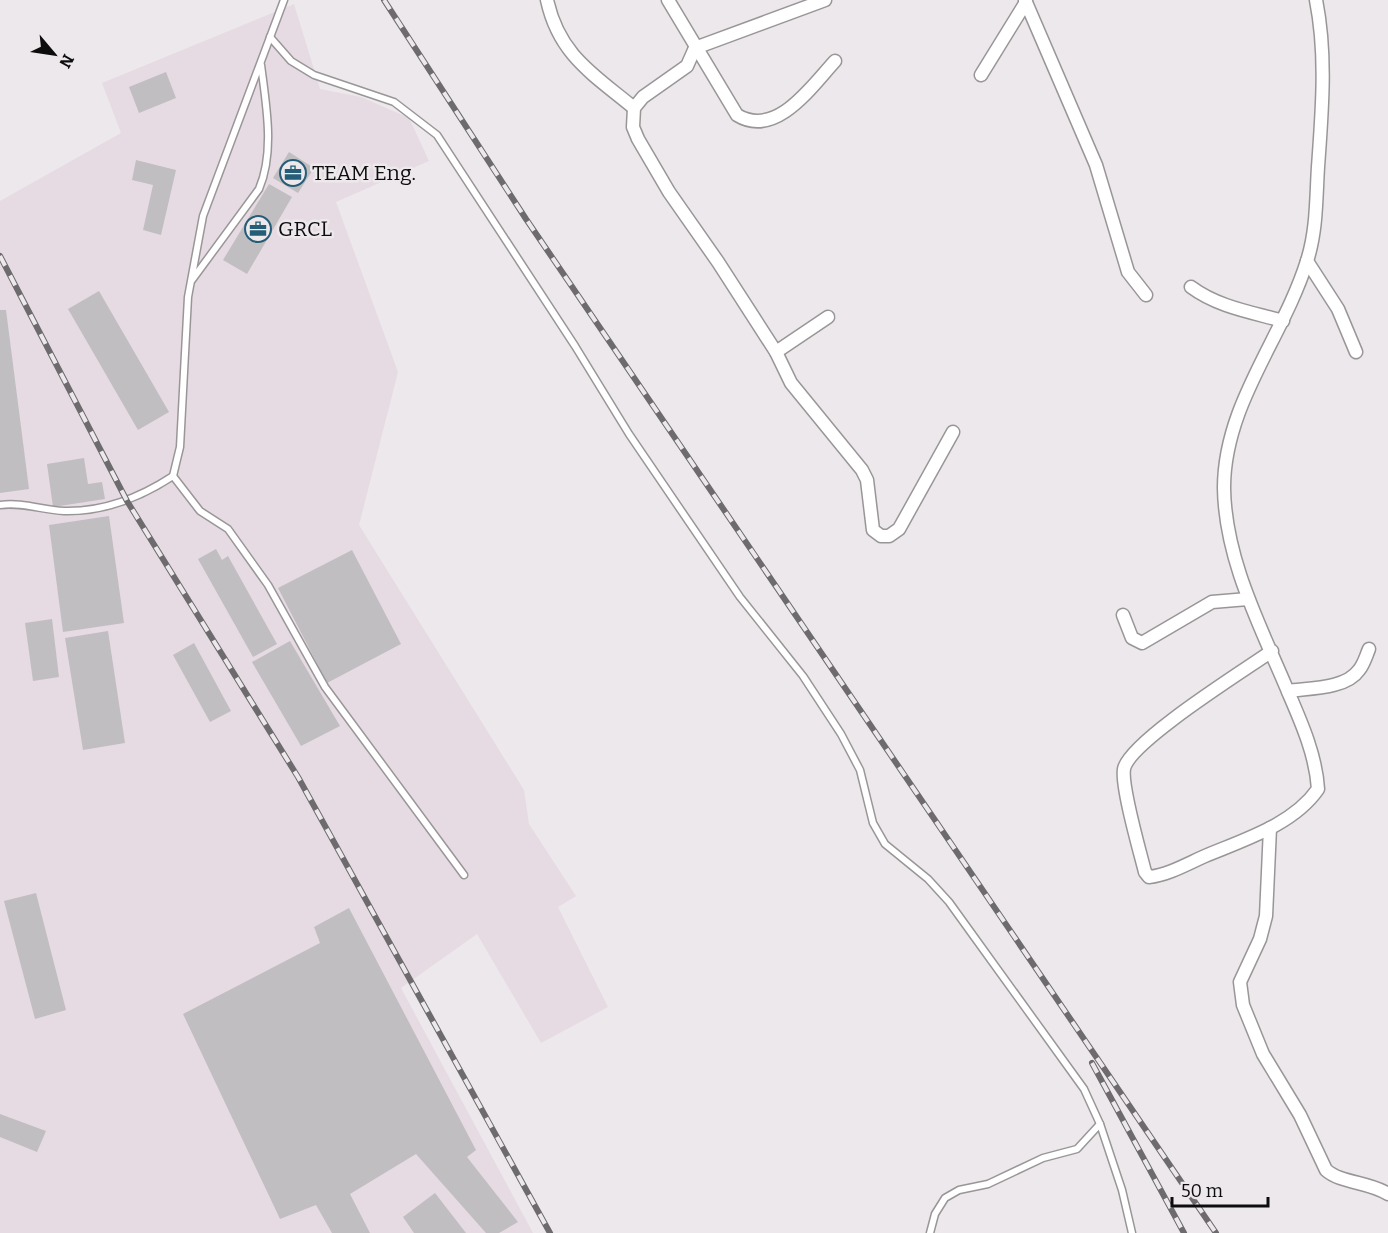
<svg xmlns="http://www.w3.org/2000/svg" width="1388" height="1233" font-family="Bitter,serif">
	<rect width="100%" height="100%" fill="#ece8eb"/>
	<!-- built -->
	<polygon fill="#e6dbe2" points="294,4 320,89 361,97 409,118 429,161 336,202 398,372 359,525 524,790 529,824 576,896 558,907 608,1007 541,1043 477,934 401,988 533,1233 0,1233 0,201 121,133 102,83"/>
	<!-- building -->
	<g fill="#c0bec1">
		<polygon points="166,72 176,98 139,113 129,87"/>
		<polygon points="289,152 314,168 298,193 273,178"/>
		<polygon points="136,160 176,170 161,235 143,230 153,185 132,180"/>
		<polygon points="269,184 292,197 247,274 223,260"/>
		<polygon points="99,291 169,412 138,430 68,309"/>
		<polygon points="0,310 6,310 29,489 0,493"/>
		<polygon points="84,458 88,484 102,482 105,499 53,507 47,464"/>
		<polygon points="109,516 124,623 63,632 49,525"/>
		<polygon points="216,549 222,560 228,556 277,644 253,657 198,559"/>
		<polygon points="352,550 401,644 327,683 278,588"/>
		<polygon points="52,619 59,677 33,681 25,623"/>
		<polygon points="108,631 125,743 83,750 65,638"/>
		<polygon points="290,641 340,726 301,746 252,662"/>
		<polygon points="194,643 231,711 210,722 173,655"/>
		<polygon points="36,893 66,1010 35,1019 4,901"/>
		<polygon points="349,908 476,1150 467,1157 518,1222 499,1233 486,1233 416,1154 350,1194 370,1233 332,1233 316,1205 280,1219 183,1014 320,943 314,927"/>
		<polygon points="0,1114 46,1131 37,1152 0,1137"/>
		<polygon points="435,1193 466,1233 414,1233 403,1217"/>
	</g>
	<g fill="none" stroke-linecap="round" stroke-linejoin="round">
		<defs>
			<g id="service">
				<polyline points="270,37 291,61 314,75 394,102 437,135 575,346 629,434 740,597 803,676 841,734 860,770 873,823 885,844 928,879 949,902 1084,1089 1100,1124 1122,1190 1132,1233"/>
				<path d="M192 280 259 189C275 152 266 104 261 65"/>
				<polyline points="173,476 200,511 228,529 268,585 325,687 464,875"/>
				<path d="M0 505C23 502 42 510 64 511 103 512 141 497 173 476L180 447 188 297 203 216 284 0"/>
				<polyline points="930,1233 935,1214 945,1198 959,1190 988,1184 1043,1158 1077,1149 1100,1124"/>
			</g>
			<g id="minor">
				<path d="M547 0C559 55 593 74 634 108"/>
				<path d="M668 0 737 115C776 139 812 86 835 61"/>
				<polyline points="1025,0 1096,165 1128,272 1146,295"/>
				<polyline points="695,48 687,66 643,97 634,108 633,127 638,139 669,192 718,262 776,352 791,383 862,470 867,480 873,530 881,536 889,536 899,529 953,432"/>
				<polyline points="695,48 825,0"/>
				<polyline points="981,75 1026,2"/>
				<polyline points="1307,261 1338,309 1356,352"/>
				<path d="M1191 287C1218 307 1251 312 1283 321"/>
				<polyline points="776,352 828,317"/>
				<polyline points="1123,615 1132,638 1142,643 1212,602 1248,599"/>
				<path d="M1272 651C1245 670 1129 742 1124 769 1121 786 1140 852 1145 872L1149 877C1168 875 1187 864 1205 856 1243 840 1293 825 1318 789 1316 756 1302 724 1289 694 1262 629 1225 561 1224 488 1224 404 1283 338 1307 261 1317 230 1316 198 1318 167 1322 111 1327 55 1316 0"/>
				<path d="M1288 691C1309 688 1346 689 1359 670 1364 664 1366 656 1369 649"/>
				<path d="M1270 828 1266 916 1260 939 1240 982 1243 1005 1263 1054 1300 1115 1326 1170C1340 1183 1370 1182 1388 1194"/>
			</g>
		</defs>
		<!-- service casing -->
		<use href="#service" stroke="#999698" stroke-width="9"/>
		<!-- minor casing -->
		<use href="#minor" stroke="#999698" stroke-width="15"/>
		<!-- service -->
		<use href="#service" stroke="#fff" stroke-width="6"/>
		<!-- minor -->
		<use href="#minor" stroke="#fff" stroke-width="12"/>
		<defs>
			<g id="rail">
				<polyline points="384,0 526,219 1216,1233"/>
				<polyline points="0,256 127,501 298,777 550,1233"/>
				<polyline points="1092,1063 1184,1233"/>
			</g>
		</defs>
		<!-- rail casing -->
		<use href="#rail" stroke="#6d6b6d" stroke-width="6"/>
		<!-- rail -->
		<use href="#rail" stroke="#ece8eb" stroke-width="4" stroke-dasharray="11" stroke-linecap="butt"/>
	</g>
	<!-- icons -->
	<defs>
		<symbol id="office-ring" viewBox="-11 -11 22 22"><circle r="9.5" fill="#ece8eb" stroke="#255c77" stroke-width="1.5"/><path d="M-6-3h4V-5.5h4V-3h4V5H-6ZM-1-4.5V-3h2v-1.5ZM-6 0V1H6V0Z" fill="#255c77"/></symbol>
	</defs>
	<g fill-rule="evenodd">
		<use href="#office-ring" x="278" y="158" width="30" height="30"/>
		<use href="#office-ring" x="243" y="214" width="30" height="30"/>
	</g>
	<g text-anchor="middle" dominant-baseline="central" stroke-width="5" stroke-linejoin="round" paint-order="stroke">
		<!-- poi labels -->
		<g font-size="21" fill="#0e0d0e" stroke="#ece8eb" text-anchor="start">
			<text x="312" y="173">TEAM Eng.</text>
			<text x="278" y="229">GRCL</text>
		</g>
	</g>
	<!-- north arrow -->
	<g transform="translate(54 54) rotate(119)" stroke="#ece8eb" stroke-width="4.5" paint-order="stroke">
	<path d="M0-4.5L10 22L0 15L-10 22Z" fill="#0e0d0e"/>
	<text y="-9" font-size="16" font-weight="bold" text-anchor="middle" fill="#0e0d0e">N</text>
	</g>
	<!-- scale -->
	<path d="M1172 1197v9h96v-9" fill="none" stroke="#0e0d0e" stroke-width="3"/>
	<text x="1181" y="1197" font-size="18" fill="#0e0d0e" stroke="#ece8eb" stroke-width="4.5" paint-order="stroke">50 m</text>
</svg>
